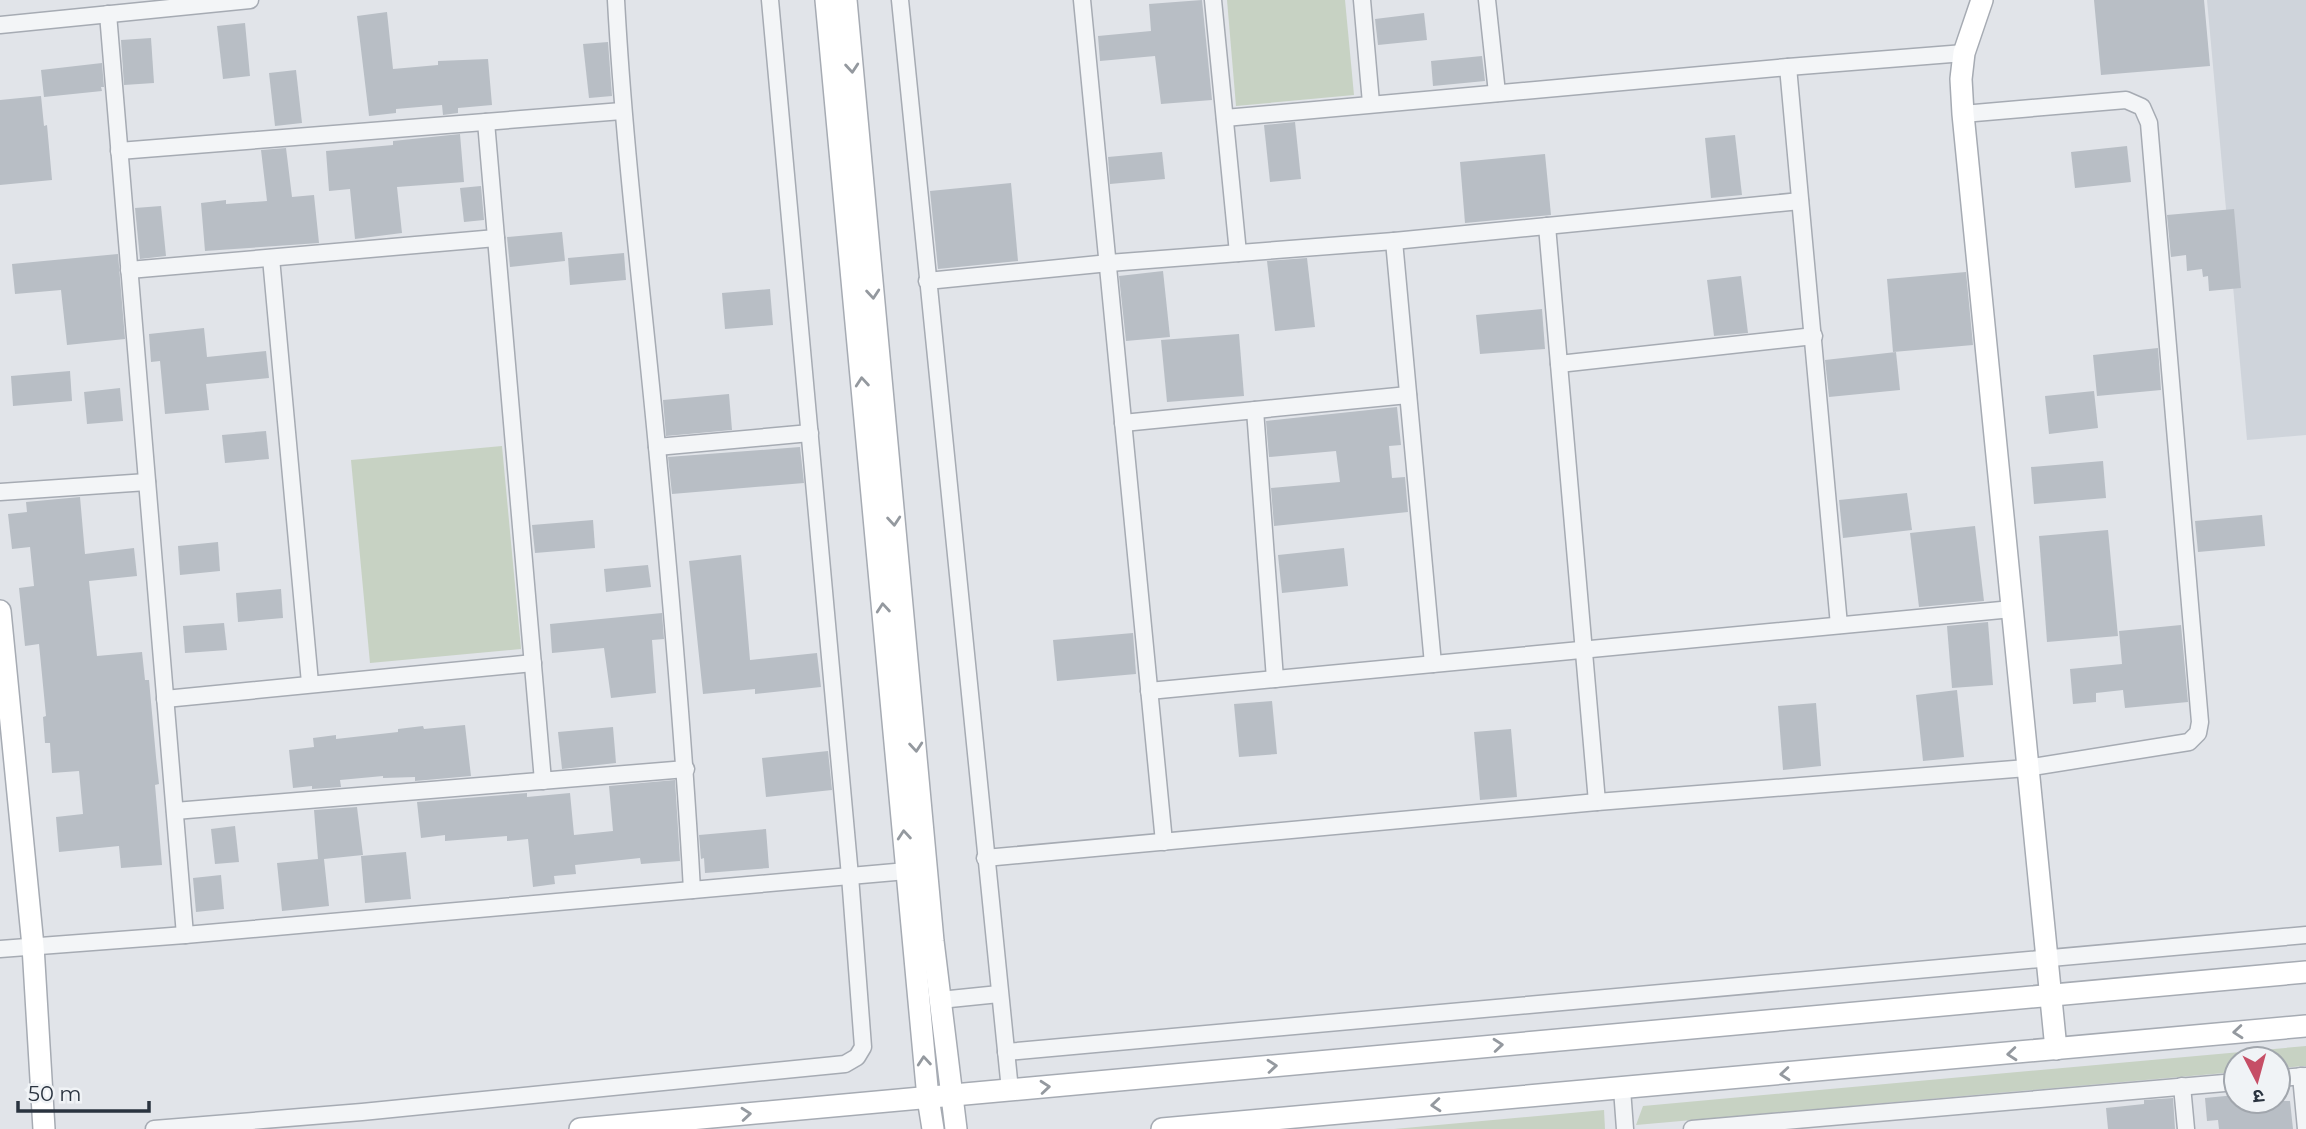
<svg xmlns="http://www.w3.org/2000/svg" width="2306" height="1129" font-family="Montserrat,'Noto Sans Devanagari',sans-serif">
	<rect width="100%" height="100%" fill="#e1e4e9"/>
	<!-- built -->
	<polygon fill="#cfd4db" points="2207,0 2306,0 2306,435 2247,440"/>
	<!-- green -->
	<g fill="#c7d2c3">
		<polygon points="1227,0 1345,0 1354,95 1236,106"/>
		<polygon points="502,446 521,649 370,663 351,460"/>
		<polygon points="2306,1046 2306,1066 2278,1068 2278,1059 2236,1059 2236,1072 1636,1125 1643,1106"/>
		<polygon points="1604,1110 1605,1129 1394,1129"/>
	</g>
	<!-- building -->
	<g fill="#b8bec5">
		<polygon points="1202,0 1212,100 1161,104 1155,56 1100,61 1098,36 1151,31 1149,4"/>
		<polygon points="2094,0 2204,0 2210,66 2101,75"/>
		<polygon points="387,12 393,69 438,65 438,61 488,59 492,105 458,108 458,113 443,115 442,105 396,109 396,113 369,116 357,16"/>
		<polygon points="1424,13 1427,40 1378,45 1375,19"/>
		<polygon points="245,23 250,76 223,79 217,26"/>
		<polygon points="151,38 154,83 124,85 121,40"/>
		<polygon points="608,42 612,96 589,98 583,44"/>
		<polygon points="1482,56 1485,81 1433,86 1431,61"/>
		<polygon points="102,63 104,87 101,87 102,91 44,97 41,70"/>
		<polygon points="296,70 302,123 275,126 269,73"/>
		<polygon points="41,96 44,126 47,125 52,180 0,185 0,100"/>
		<polygon points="1295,122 1301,179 1270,182 1264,125"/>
		<polygon points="460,134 464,182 397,187 402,233 355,239 350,189 329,191 326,151 393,145 393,141"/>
		<polygon points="1735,135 1742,195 1711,198 1705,138"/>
		<polygon points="2127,146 2131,182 2075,188 2071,152"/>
		<polygon points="286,148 292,197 314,195 319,243 205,251 201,203 226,200 226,204 267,201 261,150"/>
		<polygon points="1162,152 1165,179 1110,184 1108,157"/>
		<polygon points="1545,154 1551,215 1465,223 1460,162"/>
		<polygon points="1011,183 1018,261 938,269 930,191"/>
		<polygon points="481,186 484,220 464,222 460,188"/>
		<polygon points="161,206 166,256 140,259 135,208"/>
		<polygon points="2234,209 2241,288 2209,291 2208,276 2203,277 2202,269 2187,271 2186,255 2171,257 2167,215"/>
		<polygon points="562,232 565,261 510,267 507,237"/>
		<polygon points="624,253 626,280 570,285 568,258"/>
		<polygon points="118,254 125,339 67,345 61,290 15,294 12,264"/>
		<polygon points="1307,258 1315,327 1275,331 1267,261"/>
		<polygon points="1163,271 1170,337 1126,341 1119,276"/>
		<polygon points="1966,272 1973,345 1893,352 1887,279"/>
		<polygon points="1741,276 1748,333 1714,336 1707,280"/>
		<polygon points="770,289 773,325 725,329 722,293"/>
		<polygon points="1542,309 1545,349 1480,354 1476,315"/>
		<polygon points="204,328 207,357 266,351 269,378 206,384 209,410 165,414 160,361 151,362 149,334"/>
		<polygon points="1239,334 1244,396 1167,402 1161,340"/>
		<polygon points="2158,348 2161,390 2097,396 2093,355"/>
		<polygon points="1896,352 1900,390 1829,397 1825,360"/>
		<polygon points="70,371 72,401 13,406 11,376"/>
		<polygon points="120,388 123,421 87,424 84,392"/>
		<polygon points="2094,391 2098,428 2049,434 2045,396"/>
		<polygon points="729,394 732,430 666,436 663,400"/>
		<polygon points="1397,407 1401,445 1389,446 1392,478 1405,477 1408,512 1274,526 1271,488 1340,482 1336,451 1269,457 1266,421"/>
		<polygon points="266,431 269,459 225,463 222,435"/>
		<polygon points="800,447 804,483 672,494 668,457"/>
		<polygon points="2103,461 2106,498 2034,504 2031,467"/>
		<polygon points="1907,493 1912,530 1843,538 1839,500"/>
		<polygon points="80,497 85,554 134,548 137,576 89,581 97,656 142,652 145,680 149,680 156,757 159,784 155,785 162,865 121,868 119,846 59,852 56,817 83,814 79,771 52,773 50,743 45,743 43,717 46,716 39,644 25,646 19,588 34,586 30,547 12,549 8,514 27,512 26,502"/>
		<polygon points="2262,515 2265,546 2198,552 2195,521"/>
		<polygon points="593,520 595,548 535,553 532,525"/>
		<polygon points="1975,526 1984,601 1919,607 1910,533"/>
		<polygon points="2108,530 2118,636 2047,642 2039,536"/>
		<polygon points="218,542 220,571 180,575 178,546"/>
		<polygon points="1344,548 1348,586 1282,593 1278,555"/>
		<polygon points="741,555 750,660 817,653 821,687 755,694 755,689 703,694 689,561"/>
		<polygon points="648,565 651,587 606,592 604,569"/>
		<polygon points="281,589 283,618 238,622 236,593"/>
		<polygon points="662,613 664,639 652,640 656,693 611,698 604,648 552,653 550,624"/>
		<polygon points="1988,622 1993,685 1952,688 1947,626"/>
		<polygon points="224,623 227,650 185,653 183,626"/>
		<polygon points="2181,625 2188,702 2125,708 2123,690 2096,693 2096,702 2073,704 2070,669 2122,664 2119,631"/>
		<polygon points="1133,633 1136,674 1057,681 1053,640"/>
		<polygon points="1957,690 1964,757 1923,761 1916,695"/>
		<polygon points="1272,701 1277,754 1239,757 1234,704"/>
		<polygon points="1816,703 1821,766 1783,770 1778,706"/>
		<polygon points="465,725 471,776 415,781 415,777 383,778 383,776 340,780 341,787 312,789 312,786 293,788 289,750 314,747 313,738 336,735 336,739 398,732 398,729 423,726 424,729"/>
		<polygon points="613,727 616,763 562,769 558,732"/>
		<polygon points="1511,729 1517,797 1480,800 1474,732"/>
		<polygon points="828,751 832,790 766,797 762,758"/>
		<polygon points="675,780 680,861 641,864 640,858 575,865 576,874 554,876 555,884 533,887 528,839 507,841 507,836 445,841 445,835 421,838 417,802 527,793 527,797 570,793 574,835 613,831 609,786"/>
		<polygon points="357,807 363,855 324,859 329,906 282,911 277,863 318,859 314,810"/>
		<polygon points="235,826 239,862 215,864 211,829"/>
		<polygon points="766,829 769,868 705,873 704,858 701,859 699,835"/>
		<polygon points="406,852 411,899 365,903 361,856"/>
		<polygon points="221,875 224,909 196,912 193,878"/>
		<polygon points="2236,1095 2236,1101 2290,1101 2293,1129 2219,1129 2218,1120 2207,1121 2205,1098"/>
		<polygon points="2173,1098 2175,1129 2108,1129 2106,1108 2144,1104 2144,1100"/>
	</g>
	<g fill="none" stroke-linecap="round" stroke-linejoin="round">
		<defs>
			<g id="street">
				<path d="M616 0C624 150 643 298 657 447 671 595 684 742 692 890"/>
				<polyline points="900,0 1010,1090"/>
				<polyline points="1082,0 1164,842"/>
				<polyline points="1213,0 1238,253"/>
				<polyline points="1362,0 1371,103"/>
				<polyline points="1487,0 1497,93"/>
				<polyline points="108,14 185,935"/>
				<polyline points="0,25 250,0"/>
				<polyline points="1788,67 1839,625"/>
				<polyline points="1225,118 1788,67 1964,53"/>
				<polyline points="486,122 543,781"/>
				<polyline points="119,151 622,111"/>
				<polyline points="1547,226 1597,802"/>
				<polyline points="1394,241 1433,664"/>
				<polyline points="271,258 310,683"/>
				<polyline points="129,270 496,238"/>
				<polyline points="927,281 1109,263 1394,241 1800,201"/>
				<polyline points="1559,364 1814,336"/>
				<polyline points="1255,410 1275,679"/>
				<polyline points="1123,423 1408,395"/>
				<polyline points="657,447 810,433"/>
				<polyline points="0,492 147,482"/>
				<polyline points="1149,691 2012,609"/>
				<polyline points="165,699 533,663"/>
				<polyline points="175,811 686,769"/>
				<polyline points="985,858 1597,802 2027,768 2189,742 2198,733 2200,722 2149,123 2142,107 2126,100 1963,114"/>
				<polyline points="0,949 185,935 918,870"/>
				<polyline points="940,1000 999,994"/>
				<polyline points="1006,1052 2306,935"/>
				<polyline points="2301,1076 2306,1129"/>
				<polyline points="2278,1078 2306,1076"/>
				<polyline points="2182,1086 2186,1129"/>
				<polyline points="1622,1089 1625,1129"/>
				<polyline points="154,1129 362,1112 845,1064 857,1057 863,1047 850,876 770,0"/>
				<polyline points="1692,1129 2236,1082"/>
			</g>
			<g id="secondary">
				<polyline points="826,0 928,1098 933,1129"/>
				<polyline points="846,0 933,941 956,1129"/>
				<polyline points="1982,0 1964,53 1961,79 1963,114 2056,1049"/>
				<polyline points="0,611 33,946 44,1129"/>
				<polyline points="580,1129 2306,972"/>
				<polyline points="1162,1129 2306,1026"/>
			</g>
		</defs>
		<!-- street casing -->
		<use href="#street" stroke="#a6abb3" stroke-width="19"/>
		<!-- secondary casing -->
		<use href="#secondary" stroke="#a6abb3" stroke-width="24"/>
		<!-- street -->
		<use href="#street" stroke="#f3f5f7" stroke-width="16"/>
		<!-- secondary -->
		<use href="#secondary" stroke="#fff" stroke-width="21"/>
	</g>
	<!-- one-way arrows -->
	<defs><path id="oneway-chevron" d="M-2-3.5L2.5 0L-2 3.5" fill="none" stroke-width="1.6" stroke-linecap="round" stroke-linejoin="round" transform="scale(1.75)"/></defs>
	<g stroke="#94999f">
		<use href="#oneway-chevron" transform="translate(852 68) rotate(85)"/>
		<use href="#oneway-chevron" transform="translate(873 294) rotate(85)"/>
		<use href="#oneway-chevron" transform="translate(862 382) rotate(-95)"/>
		<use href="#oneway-chevron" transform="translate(894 521) rotate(85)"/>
		<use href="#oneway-chevron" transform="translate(883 608) rotate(-95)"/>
		<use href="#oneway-chevron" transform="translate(916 747) rotate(85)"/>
		<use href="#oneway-chevron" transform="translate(904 835) rotate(-95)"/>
		<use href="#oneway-chevron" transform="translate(2238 1032) rotate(175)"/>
		<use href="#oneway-chevron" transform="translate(1498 1045) rotate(-5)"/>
		<use href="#oneway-chevron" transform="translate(2012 1054) rotate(175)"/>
		<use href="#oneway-chevron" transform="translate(924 1061) rotate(-95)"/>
		<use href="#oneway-chevron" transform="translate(1272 1066) rotate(-5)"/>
		<use href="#oneway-chevron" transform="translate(1785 1074) rotate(175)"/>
		<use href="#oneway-chevron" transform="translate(1045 1087) rotate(-5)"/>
		<use href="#oneway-chevron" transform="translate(1436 1105) rotate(175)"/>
		<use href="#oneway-chevron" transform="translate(746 1114) rotate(-5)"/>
	</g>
	<!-- north arrow -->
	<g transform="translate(2257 1080) rotate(174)"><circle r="33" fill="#f0f3f6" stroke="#a1a6ad" stroke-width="2"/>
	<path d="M0-5L12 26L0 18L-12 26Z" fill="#c64e66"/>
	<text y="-10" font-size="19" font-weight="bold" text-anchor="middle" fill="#2a333f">उ</text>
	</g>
	<!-- scale -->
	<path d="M18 1101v10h131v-10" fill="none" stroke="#2a333f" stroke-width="3.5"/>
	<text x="28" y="1101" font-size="21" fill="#2a333f" stroke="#f0f3f6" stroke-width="5" paint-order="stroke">50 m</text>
</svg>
